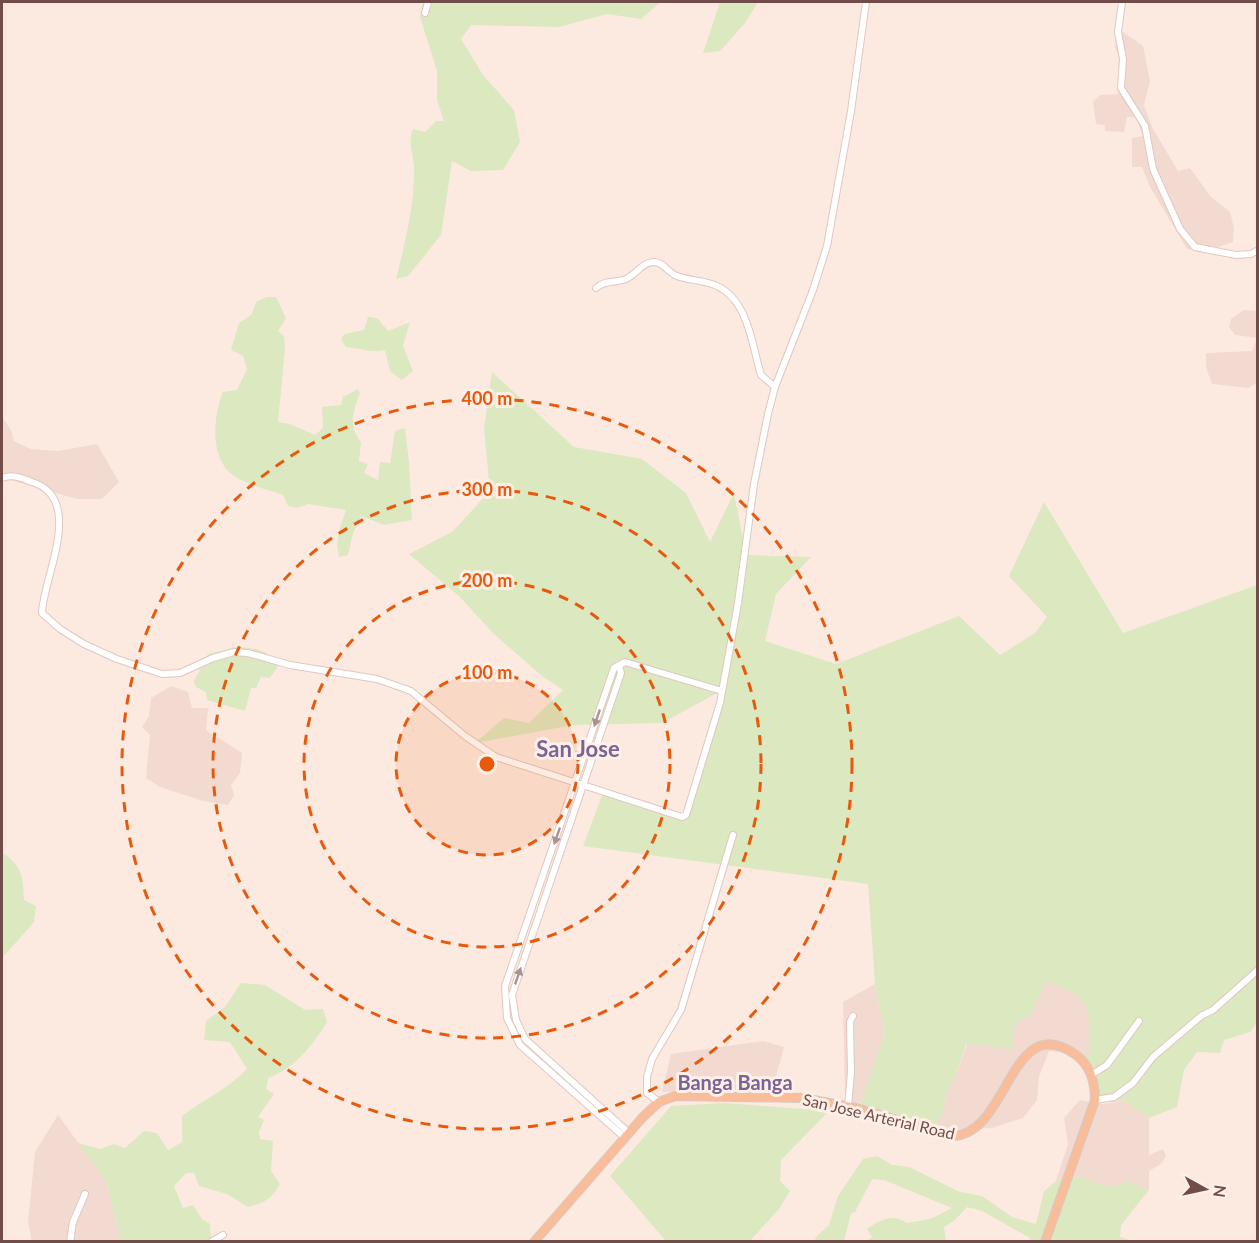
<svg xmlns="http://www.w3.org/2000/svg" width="1259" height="1243" font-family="Lato,sans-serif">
	<rect width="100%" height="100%" fill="#fceae1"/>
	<!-- residential -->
	<g fill="#f3dad0">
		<polygon points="1116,27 1143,46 1150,81 1144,105 1153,129 1178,171 1190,168 1211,197 1230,212 1234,228 1233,242 1203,252 1187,249 1150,187 1142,167 1132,167 1132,138 1143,136 1136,117 1127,117 1124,132 1105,131 1105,125 1096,124 1093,102 1100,95 1118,94 1119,59 1115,47"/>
		<polygon points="1244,310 1257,311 1257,383 1248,388 1212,384 1206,367 1206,353 1252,351 1257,338 1235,335 1229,327 1231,319"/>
		<polygon points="2,417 11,430 14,441 31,449 58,451 97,444 119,482 102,499 77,499 10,480 2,481"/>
		<polygon points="171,686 188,692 192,708 208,708 206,730 242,753 240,773 231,785 234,795 228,805 203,801 160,787 146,778 150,735 142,727 149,716 151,698"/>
		<polygon points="1044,982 1066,987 1083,999 1090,1019 1090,1055 1049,1051 1039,1077 1037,1100 1023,1118 992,1128 959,1130 935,1125 943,1113 946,1093 956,1075 967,1044 1031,1014"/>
		<polygon points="875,984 885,1033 859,1107 845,1096 843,1002"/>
		<polygon points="763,1041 784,1047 773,1088 662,1092 671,1054"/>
		<polygon points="1080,1100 1103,1104 1124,1101 1149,1118 1149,1155 1163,1149 1166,1156 1161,1164 1149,1171 1149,1190 1127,1181 1115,1187 1098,1184 1082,1177 1056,1181 1068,1144 1064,1118"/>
		<polygon points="58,1115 106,1181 121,1241 32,1242 28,1222 35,1152"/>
	</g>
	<!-- green -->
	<g fill="#dbe8c0">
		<path d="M423 2H661L641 19 607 14 559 27 471 25 461 39 483 75 514 110 520 142 503 170 471 171 452 161 441 235 408 276 396 279C405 243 415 203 414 166 413 152 407 142 413 129L425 132 436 121H444L437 100V71L420 17Z"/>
		<polygon points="720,2 758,2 745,23 720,51 703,53"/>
		<path d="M267 297H276L286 318 278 331 284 336 285 348 278 422 290 424 315 435 323 428 322 407 341 405 343 397 358 389 360 393C353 412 348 426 361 442L359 461 368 464 364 473 378 480 380 462 390 463 395 431 405 428 409 462 412 520 384 525 361 516 353 533 348 555 339 557 337 545 340 527 346 510 308 504 297 508 288 506 283 495C266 489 239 483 227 470 210 450 214 414 223 392L237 390 247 369 243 356 231 350 239 323 251 315 257 301Z"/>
		<path d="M368 317 377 318 388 331 410 322 403 346 413 371 402 380 390 371 385 350C370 353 360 348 346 347L341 339 345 334 364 330Z"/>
		<path d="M492 372 574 447 642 459 686 493 710 542 734 493 746 555 811 557 776 594 765 641 836 664 959 616 1000 655 1035 633 1047 617 1009 576 1044 502 1123 633 1257 585 1258 1021 1250 1032 1224 1040 1220 1053 1197 1052 1184 1070 1177 1107 1149 1118 1124 1101 1094 1103 1091 1075 1072 1053 1090 1054C1090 1010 1093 994 1045 982L1031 1014 1015 1024 1013 1049 966 1044 956 1075 946 1093 943 1113 935 1125 859 1107 885 1033 875 984 868 884 583 846 604 790 682 817 695 789 721 691 662 723 573 725 475 743 504 718 529 723 563 690 542 676 493 633 460 597 409 554 452 532 490 491 484 428Z"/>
		<path d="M236 647C254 648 269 649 278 666L270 678 261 677 256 688H251L245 711 207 700 206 692 196 687 194 681 208 654Z"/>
		<path d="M2 852C22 867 23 875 24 900L36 906 34 922 2 958Z"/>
		<path d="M241 983 265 985 305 1010 323 1009 327 1022C312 1046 295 1068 268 1078L266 1089 274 1094 258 1117 264 1120 259 1132 260 1139 273 1141 271 1171 280 1184C272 1199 264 1203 248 1207L227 1194 199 1186 194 1173H186L174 1186 183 1208 193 1205 202 1219 210 1224 211 1241H121L106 1181 78 1143 100 1149 114 1144 125 1148 144 1131 157 1133 168 1150 182 1142V1116C204 1099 228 1089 247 1069L230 1042 204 1040 206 1021 225 1007Z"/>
		<polygon points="725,1103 829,1111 781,1160 780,1181 790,1191 779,1209 750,1241 666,1241 610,1176 671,1106"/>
		<path d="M877 1156 892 1165 909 1167 960 1192 982 1196 1012 1217 1036 1224 1044 1191 1056 1181 1082 1177 1098 1184 1115 1187 1127 1181 1149 1190 1121 1225 1120 1237 1132 1241H1029L1030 1238 982 1211 967 1207 955 1220 944 1227 946 1241H867L872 1237 867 1229C880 1220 892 1213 907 1223L930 1219 952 1208 884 1180 872 1179 855 1212 851 1213 844 1241H816L815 1238 829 1225 838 1196 863 1159Z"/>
	</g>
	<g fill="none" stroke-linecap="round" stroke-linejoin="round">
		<defs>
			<g id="minor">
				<polyline points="1122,2 1118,32 1123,59 1121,88 1145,126 1153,169 1180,229 1195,247 1236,255 1251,254 1258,250"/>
				<polyline points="425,13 428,2"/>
				<path d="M596 288C604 280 616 283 626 279 637 274 641 263 653 262 663 261 668 273 677 276 690 281 705 280 717 286 749 301 752 346 761 375L775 387"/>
				<path d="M2 478C14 474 21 478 32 482 86 499 43 577 42 613L60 629 84 644 117 659 162 674 180 673 213 658 234 652 248 653 290 665 377 679 411 691 465 736 496 757 682 817 686 815 720 703 738 603 754 484 768 414 775 387 813 290 827 246 851 111 866 2"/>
				<polyline points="619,666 621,673 512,995 516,1020 525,1039 628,1132"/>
				<polyline points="1091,1075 1107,1065 1139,1021"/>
				<polyline points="1095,1100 1114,1097 1133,1083 1153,1057 1201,1016 1213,1010 1258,970"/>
				<polyline points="659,1102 647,1093 647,1077 652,1059 681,1010 733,835"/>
				<polyline points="848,1107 851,1072 850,1022 853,1016"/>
				<polyline points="624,1137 520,1045 507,1018 505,986 614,668 625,662 722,691"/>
				<polyline points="70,1242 73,1222 85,1194"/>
				<polyline points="211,1242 223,1235"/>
			</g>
			<path id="major" d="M534 1242 642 1118 659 1102 675 1096 803 1098 856 1108 952 1136C1009 1136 1010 1007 1076 1055 1091 1066 1095 1083 1095 1100L1045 1242"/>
		</defs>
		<!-- minor casing -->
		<use href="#minor" stroke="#e1c7c0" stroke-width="8"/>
		<!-- major casing -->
		<use href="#major" stroke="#d5c9c8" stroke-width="10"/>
		<!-- minor -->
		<use href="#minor" stroke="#fff" stroke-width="6"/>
		<!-- major -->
		<use href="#major" stroke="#fabd9a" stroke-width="8"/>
	</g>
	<!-- one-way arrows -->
	<defs><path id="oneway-solid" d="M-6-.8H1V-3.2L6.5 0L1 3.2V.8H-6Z" transform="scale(1.5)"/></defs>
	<g fill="#aa9492">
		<use href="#oneway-solid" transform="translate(597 718) rotate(109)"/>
		<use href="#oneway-solid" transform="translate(557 836) rotate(109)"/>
		<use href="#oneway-solid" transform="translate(518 976) rotate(-71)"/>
	</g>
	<!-- distance rings -->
	<circle cx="487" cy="764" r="91" fill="#e8590c" fill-opacity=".12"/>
	<g fill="none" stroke="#e8590c" stroke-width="3" stroke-dasharray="10 8">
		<circle cx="487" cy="764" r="91"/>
		<circle cx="487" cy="764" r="183"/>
		<circle cx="487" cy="764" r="274"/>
		<circle cx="487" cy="764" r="365"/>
	</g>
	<g text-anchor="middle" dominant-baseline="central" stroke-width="6" stroke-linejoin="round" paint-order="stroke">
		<!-- street labels -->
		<g font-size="16" fill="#724c49" stroke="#ffefe7">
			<text transform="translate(879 1116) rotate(13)">San Jose Arterial Road</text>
		</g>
		<!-- quarter labels -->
		<g font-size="20" font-weight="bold" fill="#786496" stroke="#ffefe7">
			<text x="735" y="1082">Banga Banga</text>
		</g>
		<!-- district labels -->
		<g font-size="22" font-weight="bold" fill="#786496" stroke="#ffefe7">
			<text x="578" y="748">San Jose</text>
		</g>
	</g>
	<circle cx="487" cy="764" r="9" fill="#e8590c" stroke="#ffefe7" stroke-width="3"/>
	<g font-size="18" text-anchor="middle" font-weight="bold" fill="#e8590c" stroke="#ffefe7" stroke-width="6" stroke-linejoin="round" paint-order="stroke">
		<text x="487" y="405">400 m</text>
		<text x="487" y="496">300 m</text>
		<text x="487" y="587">200 m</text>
		<text x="487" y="679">100 m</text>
	</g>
	<!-- border -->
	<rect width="1259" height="1243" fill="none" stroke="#724c49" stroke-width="6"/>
	<!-- north arrow -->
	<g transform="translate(1205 1189) rotate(98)" stroke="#ffefe7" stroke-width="4.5" paint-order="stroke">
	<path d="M0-4.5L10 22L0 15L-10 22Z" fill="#724c49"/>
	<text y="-9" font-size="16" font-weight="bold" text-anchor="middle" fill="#724c49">N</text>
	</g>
</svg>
